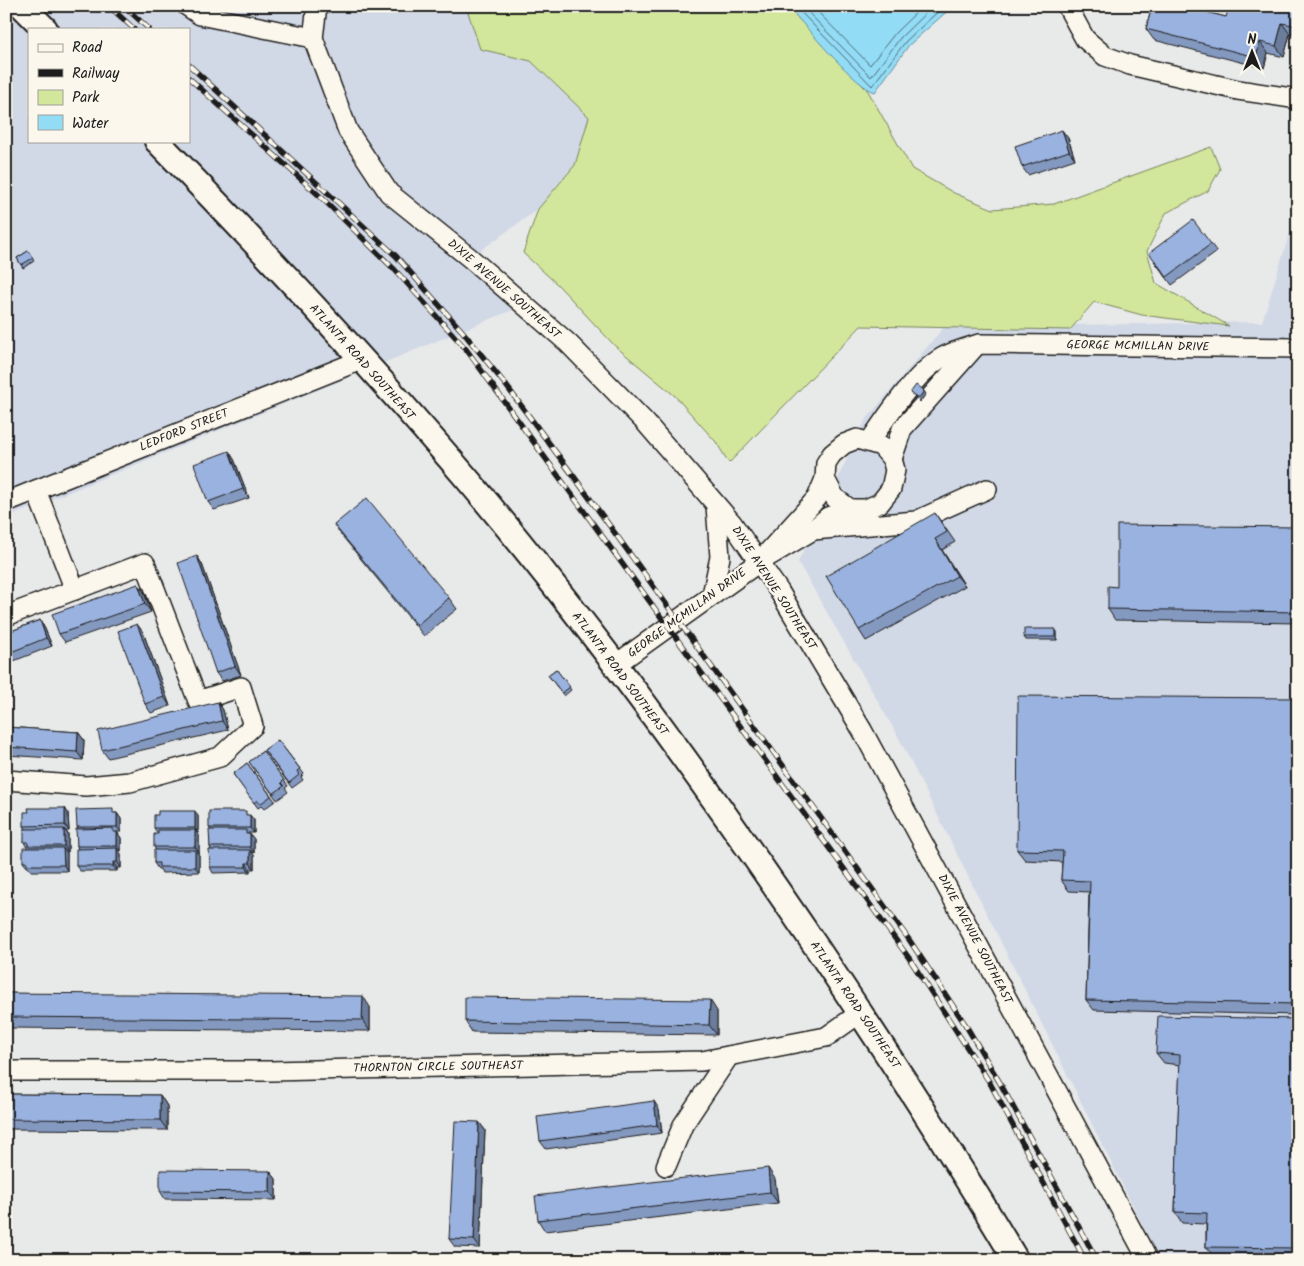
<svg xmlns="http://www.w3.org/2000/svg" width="1304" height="1266" font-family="Kalam,sans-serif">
	<rect width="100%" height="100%" fill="#e8e9e9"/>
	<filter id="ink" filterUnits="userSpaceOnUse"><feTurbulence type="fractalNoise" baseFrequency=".02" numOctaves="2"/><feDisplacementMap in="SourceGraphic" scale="10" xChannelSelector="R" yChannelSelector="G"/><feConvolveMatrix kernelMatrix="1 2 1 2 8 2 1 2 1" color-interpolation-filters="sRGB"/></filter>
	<g filter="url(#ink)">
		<!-- built -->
		<g fill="#d1d8e6" fill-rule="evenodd">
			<path d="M6 6H466L480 49 531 61 589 117 575 165 538 209 470 258 522 306 6 518ZM29 29H189V141H29Z"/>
			<polygon points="1298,207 1298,1260 1160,1260 899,738 798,562 865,421 944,327 1262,322"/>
		</g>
		<!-- green -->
		<polygon fill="#d2e79b" stroke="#77825c" points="466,6 789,6 796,16 868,91 912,169 954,193 993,209 1054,204 1211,147 1220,169 1208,191 1166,213 1147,251 1156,283 1229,326 1142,315 1094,302 1070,330 861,326 729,463 716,442 675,396 615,346 558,285 523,253 538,209 575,165 589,117 531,61 480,49"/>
		<!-- water -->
		<path fill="#93dcf5" stroke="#638f9e" d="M789 6H953L909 45 875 92C857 88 811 32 796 16Z"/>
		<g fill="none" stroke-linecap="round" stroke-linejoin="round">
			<!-- shore -->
			<g stroke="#4c6973" stroke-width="1">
				<polyline points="795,6 872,86 906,41 944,6"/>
				<polyline points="802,6 871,77 901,37 933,6"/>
				<polyline points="812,6 870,65 896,32 923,6"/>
			</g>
			<defs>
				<g id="minor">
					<polyline points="187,6 200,15 313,38 348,131 389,193 470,258 568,343 645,422 732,523 779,591 862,730 1148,1260"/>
					<polyline points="1067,6 1085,39 1105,56 1130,65 1238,90 1298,99"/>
					<polyline points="313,38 317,6"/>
					<path d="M870 441C888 415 915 373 943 357 954 351 967 348 979 344L1298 348"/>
					<polyline points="892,459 902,429 974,348"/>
					<polyline points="825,479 835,498 850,509"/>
					<polyline points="36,490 75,590"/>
					<polyline points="6,502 361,360"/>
					<polyline points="813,530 916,521 987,489"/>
					<polyline points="712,595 720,557 716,506"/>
					<polyline points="6,616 145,563 198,701 241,687 253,726 220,757 130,782 86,786 6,780"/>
					<polyline points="615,665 759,562 813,530 828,517 850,509 866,509 880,503 891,489 895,470 892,459 881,446 857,439 844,444 832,454 826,463 825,479 817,498 759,562"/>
					<polyline points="6,1071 271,1071 702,1061 826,1037 860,1013"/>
					<polyline points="666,1166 683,1125 729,1056"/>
				</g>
				<g id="major">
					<polyline points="22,6 45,29"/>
					<path d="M157 141C266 253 373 368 474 487 597 633 710 790 817 948 886 1051 953 1154 1016 1260"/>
				</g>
			</defs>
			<!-- minor casing -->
			<use href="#minor" stroke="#1c1c1c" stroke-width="22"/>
			<!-- major casing -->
			<use href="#major" stroke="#1c1c1c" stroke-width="28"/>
			<!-- minor -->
			<use href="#minor" stroke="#fbf7ec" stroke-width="19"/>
			<!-- major -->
			<use href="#major" stroke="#fbf7ec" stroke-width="24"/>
			<defs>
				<g id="rail">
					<polyline points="109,6 134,29"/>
					<polyline points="124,6 149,29"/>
					<polyline points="189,65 396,256 463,332 505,384 575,478 910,941 965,1024 1000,1083 1097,1260"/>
					<polyline points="189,78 323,199 395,270 466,349 909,958 990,1083 1085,1260"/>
				</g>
			</defs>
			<!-- rail casing -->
			<use href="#rail" stroke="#1c1c1c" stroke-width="5.5"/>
			<!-- rail -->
			<use href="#rail" stroke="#fbf7ec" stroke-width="4" stroke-dasharray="11" stroke-linecap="butt"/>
		</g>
		<!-- wall -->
		<g fill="#8499c0" stroke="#1c1c1c">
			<polygon points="1152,6 1186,6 1186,7 1226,17 1298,6 1298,36 1290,34 1284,57 1268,53 1264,68 1154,40 1146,29"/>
			<polygon points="1068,138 1075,159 1028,175 1022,167"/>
			<polygon points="1211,244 1217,252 1172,285 1154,261"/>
			<polygon points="28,251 34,261 23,268 17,258"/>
			<polygon points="6,374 11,386 6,388"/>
			<polygon points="234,459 249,498 214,510 208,502"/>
			<polygon points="935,513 955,542 942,550 965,586 866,641 859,630"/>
			<polygon points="334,525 449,598 457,609 424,636 342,536"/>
			<polygon points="1298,527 1298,623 1115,620 1108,609 1117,587"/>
			<polygon points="197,556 202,564 241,675 222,681 216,673"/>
			<polygon points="138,584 144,592 151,612 65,642 59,634"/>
			<polygon points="40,620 45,629 52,646 6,664 6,633"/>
			<polygon points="1055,629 1057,632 1057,640 1026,640 1024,637"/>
			<polygon points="143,632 170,706 151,713 145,704"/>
			<polygon points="556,669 571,690 564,696 548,675"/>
			<polygon points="1298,698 1298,1015 1094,1010 1086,1000 1089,892 1069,891 1061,880 1062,862 1025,860 1017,850"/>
			<polygon points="218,702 223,710 228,730 108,758 102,750"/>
			<polygon points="6,727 78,732 84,740 83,760 6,755"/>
			<polygon points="278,740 304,774 301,777 303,780 292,788 264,750"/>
			<polygon points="263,751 288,786 285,788 288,792 277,800 249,762"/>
			<polygon points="247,763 275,801 264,809 261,806 258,808 233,774"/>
			<polygon points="65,808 68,813 69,831 66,831 68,834 68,852 66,852 67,853 67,871 31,871 28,867 27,867 23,862 27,848 24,842 26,829 24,826 29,812"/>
			<polygon points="115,813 117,813 121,819 121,832 117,832 121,838 121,851 119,851 121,854 121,868 117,868 117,871 80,871 76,866 78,849 77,846 78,829 77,827"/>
			<polygon points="248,815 254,820 254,833 248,833 254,839 254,853 252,853 254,855 254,869 250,869 250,872 213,873 210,867 211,850 210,847 211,830 209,828"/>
			<polygon points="198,816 198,833 197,833 199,835 199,853 197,853 199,855 199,872 162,873 160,869 158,869 154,863 156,850 154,847 158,834 154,828"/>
			<polygon points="6,993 370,1007 370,1031 6,1028"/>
			<polygon points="717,1011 717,1035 472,1032 465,1021"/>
			<polygon points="1298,1019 1298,1258 1214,1257 1206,1247 1206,1224 1182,1223 1175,1212 1180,1065 1164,1063 1156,1053"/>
			<polygon points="6,1094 160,1095 167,1106 167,1130 6,1129"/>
			<polygon points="659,1109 662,1133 546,1149 540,1141"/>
			<polygon points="479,1122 485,1130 480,1248 455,1247 449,1239"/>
			<polygon points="270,1171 276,1179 276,1200 165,1199 160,1191"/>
			<polygon points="775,1179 778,1203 545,1231 538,1220"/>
		</g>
		<!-- shaded-wall -->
		<g fill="#6c7d9c" stroke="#1c1c1c">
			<polygon points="1282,23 1290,34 1284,57 1276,46"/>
			<polygon points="1260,42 1268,53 1264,68 1256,57"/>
			<polygon points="1062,130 1068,138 1075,159 1069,151"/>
			<polygon points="6,374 11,386 6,379"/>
			<polygon points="924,391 926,394 920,402 918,399"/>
			<polygon points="229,451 234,459 249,498 243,489"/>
			<polygon points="935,539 942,550 965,586 957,576"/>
			<polygon points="197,556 202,564 241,675 235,666"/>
			<polygon points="138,584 144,592 151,612 145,604"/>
			<polygon points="40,620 45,629 52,646 46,638"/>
			<polygon points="137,624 143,632 170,706 164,697"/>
			<polygon points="1055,629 1057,632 1057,640 1055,637"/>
			<polygon points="218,702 223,710 228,730 222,721"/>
			<polygon points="78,732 84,740 83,760 77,752"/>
			<polygon points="65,808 68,813 69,831 65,825"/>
			<polygon points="195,811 198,816 198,833 195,828"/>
			<polygon points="117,813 121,819 121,832 117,827"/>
			<polygon points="250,815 254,820 254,833 250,828"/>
			<polygon points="64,829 68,834 68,852 64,846"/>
			<polygon points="195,830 199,835 199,853 195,847"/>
			<polygon points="117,832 121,838 121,851 117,846"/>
			<polygon points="250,834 254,839 254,853 250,847"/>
			<polygon points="63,848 67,853 67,871 64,865"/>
			<polygon points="117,848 121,854 121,868 117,862"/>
			<polygon points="195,850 199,855 199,872 195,867"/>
			<polygon points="250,850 254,855 254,869 250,863"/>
			<polygon points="113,862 117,868 117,871 113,866"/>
			<polygon points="246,863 250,869 250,872 246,867"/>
			<polygon points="363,996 370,1007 370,1031 362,1020"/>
			<polygon points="710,1000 717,1011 717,1035 709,1025"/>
			<polygon points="160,1095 167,1106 167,1130 160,1120"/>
			<polygon points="654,1101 659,1109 662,1133 657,1125"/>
			<polygon points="479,1122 485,1130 480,1248 474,1240"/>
			<polygon points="768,1168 775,1179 778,1203 770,1192"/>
			<polygon points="270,1171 276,1179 276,1200 270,1192"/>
		</g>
		<!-- building -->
		<g fill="#9ab2df" stroke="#1c1c1c">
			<polygon points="1152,6 1182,6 1226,17 1229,6 1298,6 1298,23 1297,26 1282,23 1276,46 1260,42 1256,57 1146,29"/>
			<polygon points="1062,130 1069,151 1022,167 1015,146"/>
			<polygon points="1193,220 1211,244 1167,277 1149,253"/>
			<polygon points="28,251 33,258 21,265 17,258"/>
			<polygon points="916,385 924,391 918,399 910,393"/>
			<polygon points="229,451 243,489 208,502 194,464"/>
			<polygon points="367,498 449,598 417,625 334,525"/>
			<polygon points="935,513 947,532 935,539 957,576 859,630 826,576"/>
			<polygon points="1117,525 1298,527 1298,612 1108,609 1108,586 1117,587"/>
			<polygon points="197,556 235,666 216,673 178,563"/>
			<polygon points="138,584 145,604 59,634 52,614"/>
			<polygon points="40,620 46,638 6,654 6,633"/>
			<polygon points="137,624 164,697 145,704 118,631"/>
			<rect x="1024" y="629" width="31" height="8"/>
			<polygon points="556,669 570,687 562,693 548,675"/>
			<polygon points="1018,696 1298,698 1298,1004 1086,1000 1090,881 1061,880 1063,851 1017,850"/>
			<polygon points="218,702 222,721 102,750 98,731"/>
			<polygon points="6,727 78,732 77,752 6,747"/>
			<polygon points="278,740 300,769 297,771 299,775 289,783 264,750"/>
			<polygon points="263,751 284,780 281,783 284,786 273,794 249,762"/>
			<polygon points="247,763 271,796 260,804 257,800 254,803 233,774"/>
			<polygon points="28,808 65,808 65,825 24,826 24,812 29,812"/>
			<polygon points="113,809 113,813 117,813 117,827 77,827 76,810"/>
			<polygon points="158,811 195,811 195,828 154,828 154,815 158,815"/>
			<polygon points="209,811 246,811 246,815 250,815 250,828 209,828"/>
			<polygon points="113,828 113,832 117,832 117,846 77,846 76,829"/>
			<polygon points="24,829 64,829 64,846 28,846 28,842 24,842"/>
			<polygon points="158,830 195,830 195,847 154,847 154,834 158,834"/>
			<polygon points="209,830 246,830 246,834 250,834 250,847 210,847"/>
			<polygon points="23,848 63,848 64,865 27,865 27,862 23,862"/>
			<polygon points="117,848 117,862 113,862 113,866 76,866 76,849"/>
			<polygon points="154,850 195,850 195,867 159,867 159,863 154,863"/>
			<polygon points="209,850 250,850 250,863 246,863 246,867 210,867"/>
			<polygon points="6,993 363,996 362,1020 6,1017"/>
			<polygon points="465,997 710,1000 709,1025 465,1021"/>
			<polygon points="1158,1016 1298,1019 1298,1248 1206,1247 1207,1213 1175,1212 1180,1055 1156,1053"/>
			<polygon points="6,1094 160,1095 160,1120 6,1119"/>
			<polygon points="654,1101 657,1125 540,1141 537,1117"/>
			<polygon points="455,1121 479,1122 474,1240 449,1239"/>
			<polygon points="768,1168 770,1192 538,1220 535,1196"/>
			<polygon points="160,1170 270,1171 270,1192 160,1191"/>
		</g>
	</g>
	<g text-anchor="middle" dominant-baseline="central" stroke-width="5" stroke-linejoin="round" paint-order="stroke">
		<!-- street labels -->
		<g font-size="12" fill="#1c1c1c" stroke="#fbf7ec">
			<text transform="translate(504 289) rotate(41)">DIXIE AVENUE SOUTHEAST</text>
			<text transform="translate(1138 346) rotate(1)">GEORGE MCMILLAN DRIVE</text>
			<text transform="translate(362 362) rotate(48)">ATLANTA ROAD SOUTHEAST</text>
			<text transform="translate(184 430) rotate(-22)">LEDFORD STREET</text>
			<text transform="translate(774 588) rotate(57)">DIXIE AVENUE SOUTHEAST</text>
			<text transform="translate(687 613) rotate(-36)">GEORGE MCMILLAN DRIVE</text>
			<text transform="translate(620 674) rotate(53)">ATLANTA ROAD SOUTHEAST</text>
			<text transform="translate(975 939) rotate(62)">DIXIE AVENUE SOUTHEAST</text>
			<text transform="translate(855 1005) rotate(56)">ATLANTA ROAD SOUTHEAST</text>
			<text transform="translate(438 1067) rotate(-1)">THORNTON CIRCLE SOUTHEAST</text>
		</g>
	</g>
	<!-- margin -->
	<rect width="1304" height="1266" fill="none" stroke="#fbf7ec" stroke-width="25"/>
	<rect x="12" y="12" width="1279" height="1241" fill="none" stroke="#1c1c1c" stroke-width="2" filter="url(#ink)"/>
	<!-- legend -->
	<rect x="28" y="28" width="162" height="115" fill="#fbf7ec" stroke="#a29f99"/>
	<rect x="38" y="44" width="25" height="8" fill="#fbf7ec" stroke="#a29f99"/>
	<text x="72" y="52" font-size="15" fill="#1c1c1c">Road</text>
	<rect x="38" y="69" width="25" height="8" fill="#1c1c1c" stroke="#a29f99"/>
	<text x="72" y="78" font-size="15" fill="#1c1c1c">Railway</text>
	<rect x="38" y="90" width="25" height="15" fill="#d2e79b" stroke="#a29f99"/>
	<text x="72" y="102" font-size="15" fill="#1c1c1c">Park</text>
	<rect x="38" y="115" width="25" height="15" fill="#93dcf5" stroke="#a29f99"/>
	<text x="72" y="128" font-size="15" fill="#1c1c1c">Water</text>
	<!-- north arrow -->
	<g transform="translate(1252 52)" stroke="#fbf7ec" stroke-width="4" paint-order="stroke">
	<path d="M0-4L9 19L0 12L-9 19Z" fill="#1c1c1c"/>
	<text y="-8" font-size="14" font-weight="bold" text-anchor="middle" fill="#1c1c1c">N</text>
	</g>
</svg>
